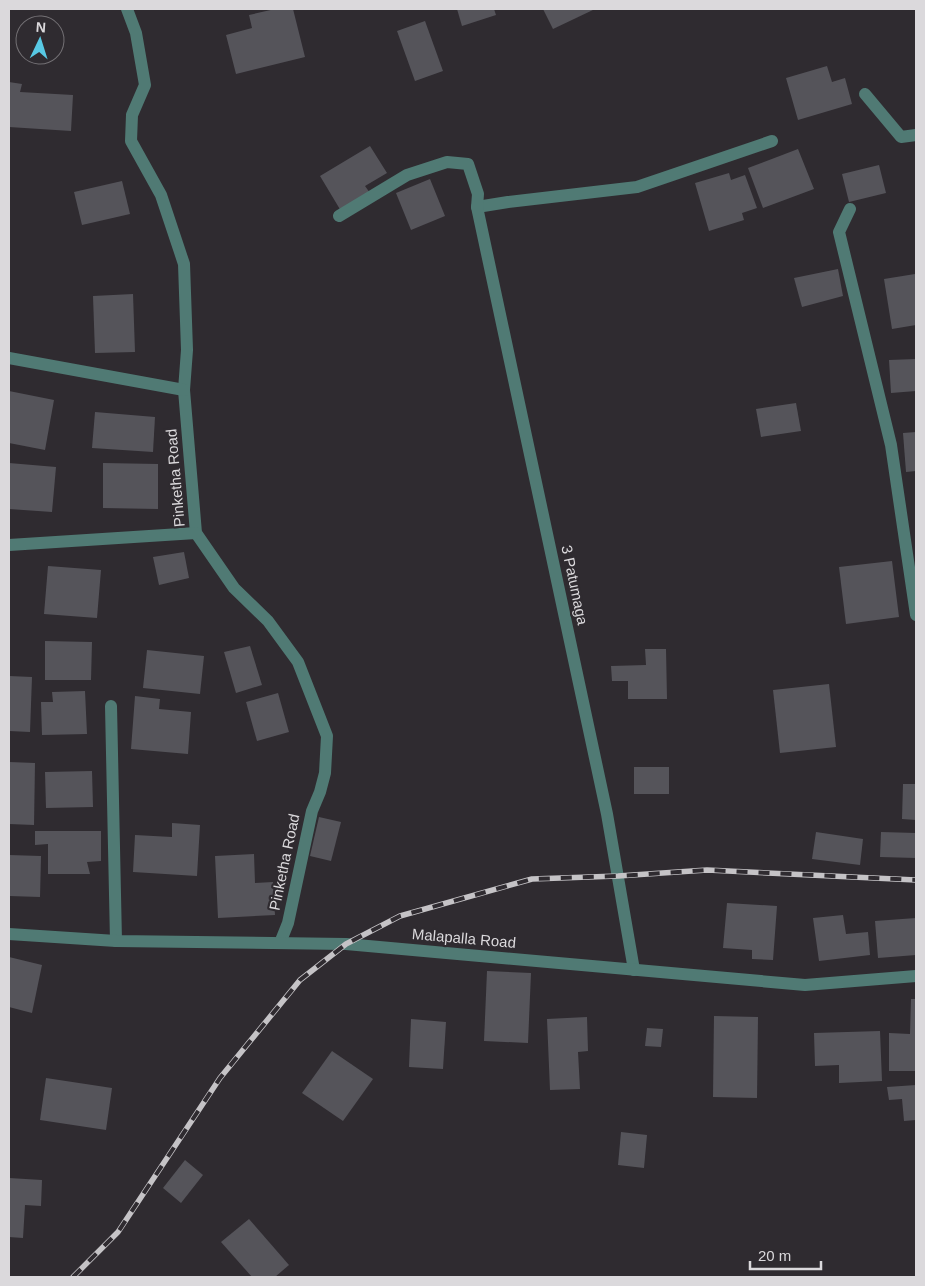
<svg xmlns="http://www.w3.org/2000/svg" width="925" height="1286" font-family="Helvetica,sans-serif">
	<rect width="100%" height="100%" fill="#2f2b30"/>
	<!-- building -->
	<g fill="#55545a">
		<polygon points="275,9 293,9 305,57 236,74 226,35 252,28 249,15"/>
		<polygon points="457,9 494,9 496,15 462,26"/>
		<polygon points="543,9 595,9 553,29"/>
		<polygon points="425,21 443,71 415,81 397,31"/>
		<polygon points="827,66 832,82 845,78 852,104 798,120 786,78"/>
		<polygon points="9,82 22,84 20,92 73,95 71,131 9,127"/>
		<polygon points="370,146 387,173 365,186 370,193 341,211 320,176"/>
		<polygon points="798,149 814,189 763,208 748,168"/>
		<polygon points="879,165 886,193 849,202 842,174"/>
		<polygon points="729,173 731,180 745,175 757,208 742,213 744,220 709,231 695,183"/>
		<polygon points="430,179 445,216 411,230 396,193"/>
		<polygon points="122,181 130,214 82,225 74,192"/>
		<polygon points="838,269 843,296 802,307 794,278"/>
		<polygon points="915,274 916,283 916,325 892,329 884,279"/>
		<polygon points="133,294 135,352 95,353 93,296"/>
		<polygon points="916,359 916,391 891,393 889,360"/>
		<polygon points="9,391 54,400 45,450 9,443"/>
		<polygon points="796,403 801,431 761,437 756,409"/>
		<polygon points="95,412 155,417 153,452 92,448"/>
		<polygon points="916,432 916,471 906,472 903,433"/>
		<polygon points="9,463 56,467 52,512 9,509"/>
		<polygon points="103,463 158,464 158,509 103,508"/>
		<polygon points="184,552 189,578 159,585 153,557"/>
		<polygon points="892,561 899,617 846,624 839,567"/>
		<polygon points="48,566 101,570 97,618 44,614"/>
		<polygon points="45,641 92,642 91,680 45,680"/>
		<polygon points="250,646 262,685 236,693 224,652"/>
		<polygon points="645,649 666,649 667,699 628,699 628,681 612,681 611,666 646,665"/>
		<polygon points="147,650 204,656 200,694 143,688"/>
		<polygon points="9,676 32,677 30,732 9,731"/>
		<polygon points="829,684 836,747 780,753 773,690"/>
		<polygon points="85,691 87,734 42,735 41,702 53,702 52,692"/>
		<polygon points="278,693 289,732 257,741 246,702"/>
		<polygon points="135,696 160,699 159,709 191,712 188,754 131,749"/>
		<polygon points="9,762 35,763 34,825 9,824"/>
		<rect x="634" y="767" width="35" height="27"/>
		<polygon points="92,771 93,807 46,808 45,772"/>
		<polygon points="903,784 916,784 916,820 902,819"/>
		<polygon points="319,817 341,822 331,861 310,856"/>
		<polygon points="172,823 200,825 197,876 133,872 135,835 172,837"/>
		<polygon points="35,831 101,831 101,861 87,862 90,874 48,874 48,844 35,845"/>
		<polygon points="816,832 863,839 860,865 812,859"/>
		<polygon points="881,832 916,833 916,858 880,857"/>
		<polygon points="254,854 255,883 273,882 275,915 218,918 215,856"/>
		<polygon points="9,855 41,856 40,897 9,896"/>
		<polygon points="727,903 777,906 773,960 752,959 752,950 723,948"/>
		<polygon points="843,915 846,934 868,932 870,955 819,961 813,918"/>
		<polygon points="916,918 916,955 878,958 875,921"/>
		<polygon points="9,957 42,965 32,1013 9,1007"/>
		<polygon points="487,971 531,973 528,1043 484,1041"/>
		<polygon points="911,999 916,999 916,1071 889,1071 889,1033 910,1034"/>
		<polygon points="714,1016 758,1017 757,1098 713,1097"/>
		<polygon points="587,1017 588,1051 578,1052 580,1089 550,1090 547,1019"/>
		<polygon points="411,1019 446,1022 443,1069 409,1067"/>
		<polygon points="647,1028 663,1029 661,1047 645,1046"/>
		<polygon points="880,1031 882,1081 839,1083 839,1065 815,1066 814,1033"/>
		<polygon points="332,1051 373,1079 343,1121 302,1093"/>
		<polygon points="46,1078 112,1088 106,1130 40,1120"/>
		<polygon points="916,1085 916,1120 904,1121 902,1099 889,1100 887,1087"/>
		<polygon points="621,1132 647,1135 644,1168 618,1165"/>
		<polygon points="185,1160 203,1175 181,1203 163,1188"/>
		<polygon points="9,1178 42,1180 41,1206 25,1205 23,1238 9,1237"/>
		<polygon points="249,1219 289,1265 275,1277 252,1277 221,1242"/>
	</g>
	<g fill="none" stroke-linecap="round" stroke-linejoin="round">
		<!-- minor -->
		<g stroke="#507a74" stroke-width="12">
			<polyline points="127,9 136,33 145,85 132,115 131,141 161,195 184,264 187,350 184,390 196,533 234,588 268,621 298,662 327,736 325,773 320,792 312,811 288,923 280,943"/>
			<polyline points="865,94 901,137 916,135"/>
			<polyline points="477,207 508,202 637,187 772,141"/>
			<polyline points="850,209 839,232 891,445 916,615"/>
			<polyline points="339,216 407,175 447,162 468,164 478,194 477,207 607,814 634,970"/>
			<polyline points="9,358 184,390"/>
			<polyline points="9,545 196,533"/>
			<polyline points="111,706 116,941"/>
			<polyline points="9,934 116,941 346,944 805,985 916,976"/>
		</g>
		<defs>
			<polyline id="rail" points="73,1277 118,1232 220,1078 300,980 346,944 400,916 532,879 618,876 707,870 916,880"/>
		</defs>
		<!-- rail casing -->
		<use href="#rail" stroke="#c5c3c6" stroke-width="5.5"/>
		<!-- rail -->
		<use href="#rail" stroke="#2f2b30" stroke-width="4" stroke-dasharray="11" stroke-linecap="butt"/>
	</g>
	<g text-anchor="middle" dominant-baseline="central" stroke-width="4.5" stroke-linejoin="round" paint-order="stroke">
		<!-- street labels -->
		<g font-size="15" fill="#dbd9dc" stroke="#2f2b30">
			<text transform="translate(175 478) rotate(-95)">Pinketha Road</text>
			<text transform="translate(575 585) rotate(78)">3 Patumaga</text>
			<text transform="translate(284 862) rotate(-78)">Pinketha Road</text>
			<text transform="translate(464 938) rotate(5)">Malapalla Road</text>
		</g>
	</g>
	<!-- border -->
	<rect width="925" height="1286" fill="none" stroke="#dbd9dc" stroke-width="20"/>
	<!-- north arrow -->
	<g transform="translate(40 40) rotate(4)"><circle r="24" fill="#2f2b30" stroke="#747175"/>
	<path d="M0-4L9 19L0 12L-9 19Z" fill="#58c9e4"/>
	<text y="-8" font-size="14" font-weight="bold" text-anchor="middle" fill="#dbd9dc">N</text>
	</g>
	<!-- scale -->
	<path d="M750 1261v8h71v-8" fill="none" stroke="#dbd9dc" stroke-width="2.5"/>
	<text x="758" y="1261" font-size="15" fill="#dbd9dc" stroke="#2f2b30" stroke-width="4" paint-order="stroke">20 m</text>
</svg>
